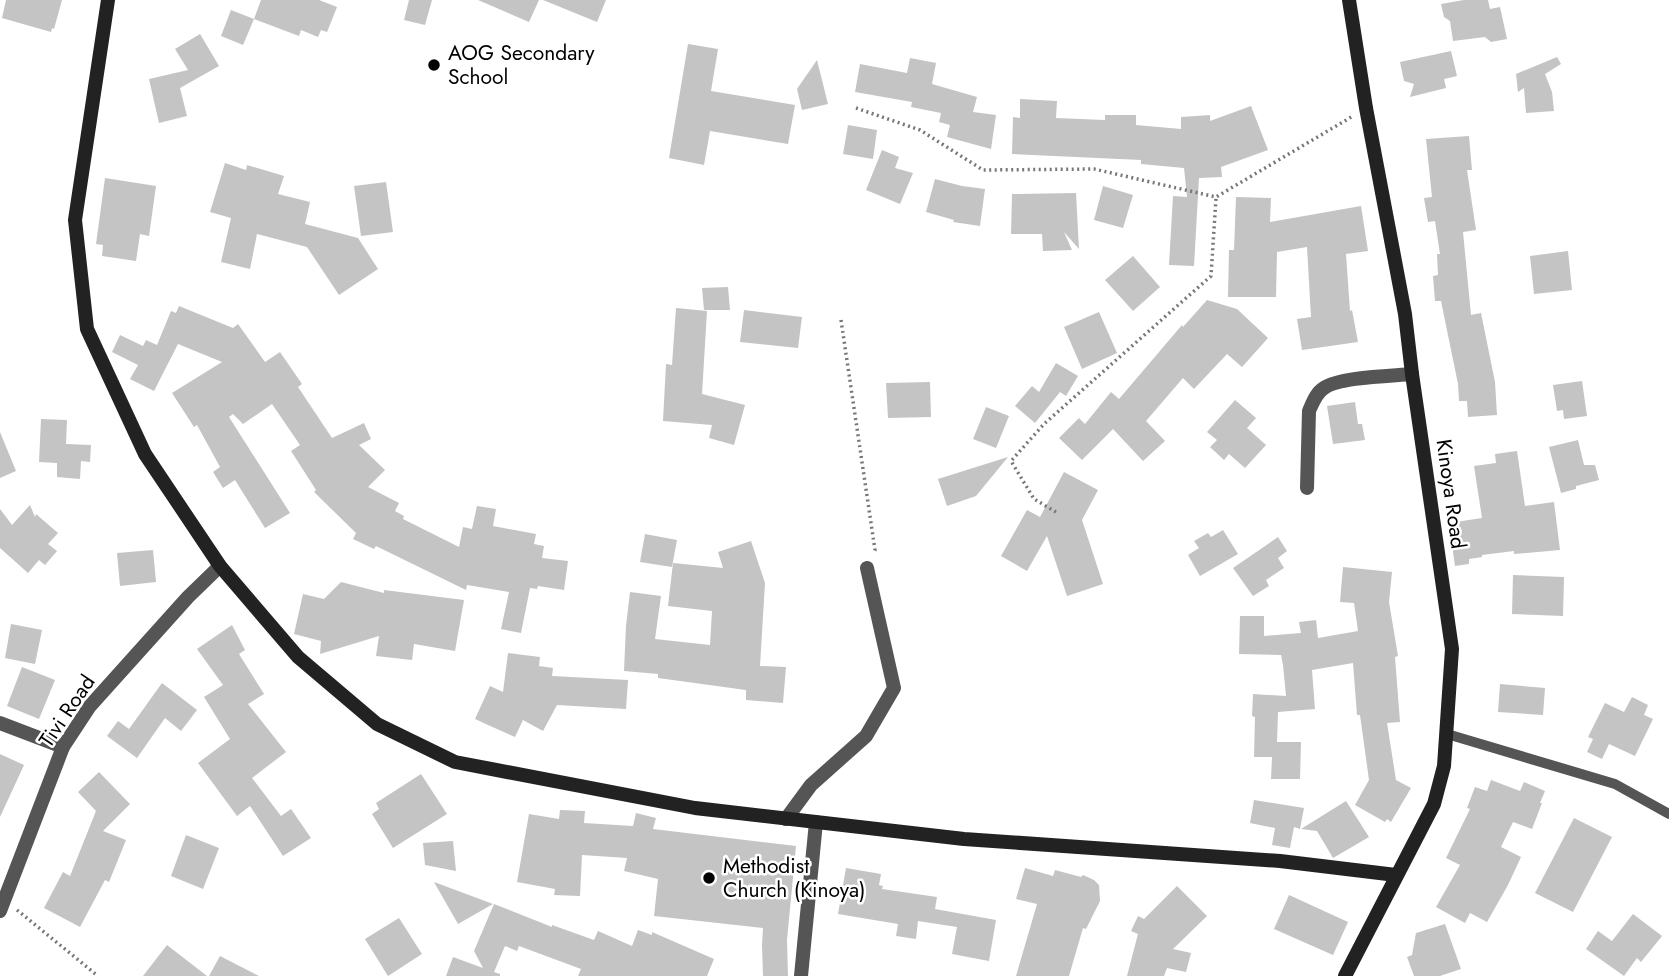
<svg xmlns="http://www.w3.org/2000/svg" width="1669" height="976" font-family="Jost,sans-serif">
	<rect width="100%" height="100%" fill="#fff"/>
	<!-- building -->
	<g fill="#c4c4c4">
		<polygon points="6,0 62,0 54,29 52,28 51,32 2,18"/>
		<polygon points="261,0 319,0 337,7 327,32 321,30 318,37 301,30 299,36 254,19"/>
		<polygon points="409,0 432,0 425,25 404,20"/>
		<polygon points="478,0 539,0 529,22"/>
		<polygon points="543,0 606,0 597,22"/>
		<polygon points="1464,0 1488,0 1490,9 1500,7 1507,39 1491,42 1485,37 1453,41 1450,21 1444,17 1441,4"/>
		<polygon points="231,10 254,19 243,45 221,36"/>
		<polygon points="200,34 219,66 180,88 187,116 159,123 149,79 188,70 175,49"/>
		<polygon points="688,44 718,49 711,91 795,105 788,144 710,131 704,165 669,158"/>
		<polygon points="1451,51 1457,76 1444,79 1446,88 1410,97 1414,84 1404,81 1400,62"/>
		<polygon points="1557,57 1561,64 1545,74 1552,92 1554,111 1526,113 1524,88 1518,92 1516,74"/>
		<polygon points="910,58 936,63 932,84 977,97 973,112 996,115 991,149 947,137 950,125 939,122 941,113 911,107 912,102 855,92 860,64 907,73"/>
		<polygon points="817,60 828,104 802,110 797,89"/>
		<polygon points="1020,99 1057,101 1056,118 1105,120 1105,115 1136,115 1136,125 1181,129 1181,117 1210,115 1210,121 1251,106 1268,150 1221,167 1222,177 1199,178 1194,266 1169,265 1173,196 1187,197 1184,168 1141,164 1141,160 1012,154 1013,117 1020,118"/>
		<polygon points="848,125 877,130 873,159 843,154"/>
		<polygon points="1469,136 1472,170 1467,170 1476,230 1463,232 1471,315 1481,313 1495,382 1497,415 1468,417 1467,401 1459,401 1458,384 1441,301 1435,301 1433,276 1438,275 1437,254 1440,254 1435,221 1428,222 1424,198 1432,197 1426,139"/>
		<polygon points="882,150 899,157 895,168 913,173 900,204 866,190"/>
		<polygon points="225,163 246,170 247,165 284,176 278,194 310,202 305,224 358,238 378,269 339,295 307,247 257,234 250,269 221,262 231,218 210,212"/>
		<polygon points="105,178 156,186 149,236 140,234 136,261 102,256 103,245 96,244"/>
		<polygon points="935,179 962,186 985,189 980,226 953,222 954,220 926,212"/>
		<polygon points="386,182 393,232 361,236 354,186"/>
		<polygon points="1103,186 1133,195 1123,228 1094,220"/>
		<polygon points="1076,193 1079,249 1064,232 1072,250 1043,251 1042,234 1011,234 1012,194"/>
		<polygon points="1236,197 1271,198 1270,222 1361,206 1368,251 1346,254 1350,311 1352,310 1358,342 1302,350 1297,319 1311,317 1307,247 1277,252 1276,297 1228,297 1229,250 1234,250"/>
		<polygon points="1568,251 1572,290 1534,294 1530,256"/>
		<polygon points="1133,256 1160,287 1133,311 1105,280"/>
		<polygon points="728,287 730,310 704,310 702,288"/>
		<polygon points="1207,300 1237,309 1268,338 1242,367 1227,354 1194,389 1183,378 1146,421 1165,441 1143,461 1113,429 1082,460 1059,438 1079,418 1085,424 1111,392 1119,399 1182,325 1183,327"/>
		<polygon points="179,306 233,328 238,324 265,362 280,352 302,384 298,387 332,438 364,423 371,439 359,445 385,470 368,487 399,503 395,511 404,516 403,519 459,547 463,527 472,529 477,506 496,509 493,526 536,534 534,544 544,546 542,558 568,561 564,590 538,586 537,589 530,588 521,633 501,629 509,592 467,585 466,590 376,546 374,549 353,539 356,533 314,492 316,490 291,451 300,445 272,404 243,424 233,414 229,417 290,513 265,528 235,480 223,488 213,472 220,467 197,425 194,427 172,393 222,362 178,344 154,391 130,379 138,365 112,352 120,335 143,346 146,340 157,345 171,311 176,313"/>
		<polygon points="676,308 707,311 702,394 745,405 734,445 709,438 712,425 663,421 666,364 672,365"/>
		<polygon points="744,310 802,317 798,348 740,342"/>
		<polygon points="1099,312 1117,353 1082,369 1064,327"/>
		<polygon points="1056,363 1078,376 1066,396 1060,392 1035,423 1015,406 1032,386 1039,392"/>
		<polygon points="1582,381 1587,416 1564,419 1563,410 1557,411 1553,385"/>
		<polygon points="930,382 931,417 888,418 886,383"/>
		<polygon points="1235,400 1256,418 1247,428 1266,445 1245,468 1229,454 1224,460 1210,447 1217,440 1207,432"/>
		<polygon points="1355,402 1358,424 1362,424 1365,440 1333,444 1327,406"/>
		<polygon points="986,407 1009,416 996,448 973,439"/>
		<polygon points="41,419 67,420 66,444 91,445 90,462 81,461 80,479 57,477 57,463 39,462"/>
		<polygon points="0,432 16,471 0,478"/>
		<polygon points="1578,440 1584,465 1595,465 1599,480 1576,486 1576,489 1561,493 1549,447"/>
		<polygon points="1517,451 1525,506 1554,502 1560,550 1514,554 1514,551 1482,555 1482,557 1469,559 1469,564 1455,566 1449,523 1482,518 1474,466 1496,463 1495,454"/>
		<polygon points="1008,457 976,496 947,506 938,479"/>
		<polygon points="1064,472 1098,490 1082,520 1103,584 1067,596 1047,536 1027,571 1001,556 1027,510 1040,517"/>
		<polygon points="30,505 35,517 36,514 58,533 48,544 57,551 45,565 39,560 28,573 0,548 0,509 12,525"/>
		<polygon points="1223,530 1238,554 1200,576 1188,555 1199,548 1194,541 1208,533 1211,537"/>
		<polygon points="645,534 677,540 672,567 640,562"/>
		<polygon points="1278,537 1287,551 1278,558 1284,568 1266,580 1269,586 1253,596 1233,568"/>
		<polygon points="751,541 765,583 760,666 786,667 783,703 746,700 746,690 658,678 658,674 624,671 626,626 630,592 661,596 655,639 710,645 712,611 668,606 673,563 723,568 718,552"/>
		<polygon points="153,550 156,582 120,586 117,553"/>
		<polygon points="1343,567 1392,572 1389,602 1398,656 1395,657 1400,722 1387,723 1396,780 1411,788 1391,822 1387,819 1385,822 1355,805 1369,780 1360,715 1357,715 1353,663 1312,670 1315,709 1278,712 1277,742 1301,742 1300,779 1271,779 1272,757 1254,757 1255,717 1252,716 1253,694 1286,696 1283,665 1281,655 1239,654 1240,616 1264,616 1264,636 1301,633 1299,622 1316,620 1318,638 1358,631 1354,603 1340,602"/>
		<polygon points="1513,575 1564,577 1563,616 1512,614"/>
		<polygon points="341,582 384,593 384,590 464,600 455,651 414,644 412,660 376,656 379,636 320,654 321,641 294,634 303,594 324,599"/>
		<polygon points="11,624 42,630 35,664 5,658"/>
		<polygon points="232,625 245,650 239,654 264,694 248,704 286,752 252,778 281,816 291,809 311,838 283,856 250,806 237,816 198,763 230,739 204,697 223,685 197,649"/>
		<polygon points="508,653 540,657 539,666 553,668 552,676 628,680 626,709 557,705 543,731 523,720 515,737 488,725 475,719 490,686 503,692"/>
		<polygon points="22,667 55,680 39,719 7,706"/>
		<polygon points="162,683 197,710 181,731 165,718 137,758 107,736 118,721 129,729"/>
		<polygon points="1500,684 1545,688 1543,715 1498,712"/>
		<polygon points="1632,697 1648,705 1644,715 1653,719 1635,756 1609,744 1602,759 1587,752 1593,739 1588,737 1605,703 1624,712"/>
		<polygon points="0,754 24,765 0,817"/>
		<polygon points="99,772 130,804 103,831 126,840 109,882 105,880 80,927 44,908 63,872 70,876 96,811 78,792"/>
		<polygon points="421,774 447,814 393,848 372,814 379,809 376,803"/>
		<polygon points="1491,780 1520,791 1524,782 1545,791 1540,803 1542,803 1532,829 1513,822 1501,847 1521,857 1508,885 1487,922 1470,913 1465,923 1436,907 1460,865 1446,858 1470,809 1467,808 1475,787 1487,791"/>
		<polygon points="1254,800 1304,808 1300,829 1294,827 1290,848 1272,845 1275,828 1250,823"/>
		<polygon points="1346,801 1369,837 1333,858 1317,831 1301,829"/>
		<polygon points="560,810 585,811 584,823 633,826 636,813 656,818 653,829 796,846 787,940 788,976 763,976 762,945 763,928 654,916 658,879 624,871 627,858 582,855 580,896 554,895 555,889 517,882 529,814 559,819"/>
		<polygon points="1574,818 1612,837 1573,912 1535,893"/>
		<polygon points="186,835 219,848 203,889 171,876"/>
		<polygon points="453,841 456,871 425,865 423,843"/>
		<polygon points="846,868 881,874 879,885 883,886 882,889 937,897 935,909 996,920 989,961 952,954 957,927 918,921 916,939 896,936 898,924 838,914"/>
		<polygon points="1025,868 1053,876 1055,870 1081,877 1083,875 1094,880 1099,885 1100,901 1086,929 1083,928 1069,976 1016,976 1037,904 1016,899"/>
		<polygon points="434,882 493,904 458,924"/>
		<polygon points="1177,886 1207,916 1173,949 1191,953 1186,972 1167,968 1164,976 1127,976 1138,934 1131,931 1138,916 1144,919"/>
		<polygon points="1289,895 1348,922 1333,955 1274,929"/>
		<polygon points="494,904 552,927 552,925 594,940 598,931 632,946 638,930 652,935 652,932 714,959 707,976 578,976 581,969 519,946 517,951 505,946 494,972 500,974 500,976 446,976 453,957 483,968 474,951"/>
		<polygon points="1633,914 1662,936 1641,962 1637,958 1624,976 1586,949 1598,931 1612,941"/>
		<polygon points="399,918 422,954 388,976 365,939"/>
		<polygon points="1445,924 1461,969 1440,976 1414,976 1407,957 1412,955 1416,933"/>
		<polygon points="167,945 207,976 143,976"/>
		<polygon points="220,956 259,976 209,976"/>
	</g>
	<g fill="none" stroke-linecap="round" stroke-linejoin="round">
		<!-- path -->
		<g stroke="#777" stroke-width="3.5" stroke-dasharray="2 3.5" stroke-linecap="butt">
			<polyline points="856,108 920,130 983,170 1094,169 1216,197 1353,116"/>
			<polyline points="841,320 875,550 873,553"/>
			<polyline points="1056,512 1034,499 1011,461 1044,424 1211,276 1216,198"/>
			<polyline points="17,910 98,976"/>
		</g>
		<!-- lane -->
		<polyline stroke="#555" stroke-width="10" points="1447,734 1615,784 1669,814"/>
		<!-- street -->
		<g stroke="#555" stroke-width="14">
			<path d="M1307 488 1309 411C1313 402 1316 393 1324 388 1339 377 1392 376 1412 374"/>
			<polyline points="0,723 63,747"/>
			<polyline points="786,819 811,785 866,736 894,688 867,568"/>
			<polyline points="0,911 63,747 90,706 188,597 220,566"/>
			<polyline points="801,976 816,822"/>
		</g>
		<!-- secondary -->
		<g stroke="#222" stroke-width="14">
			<polyline points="108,0 75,220 87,329 145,454 220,566 298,657 377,724 455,762 695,808 964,839 1280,861 1396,875"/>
			<polyline points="1345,976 1434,804 1444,766 1452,649 1412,374 1405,314 1366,108 1349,0"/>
		</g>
	</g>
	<!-- markers -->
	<g fill="#000" stroke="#fff" stroke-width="2.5">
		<circle cx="434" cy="65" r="7"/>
		<circle cx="709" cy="878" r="7"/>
	</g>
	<g text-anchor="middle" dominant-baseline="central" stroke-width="5" stroke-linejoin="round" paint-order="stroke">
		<!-- poi labels -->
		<g font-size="21" fill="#000" stroke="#fff" text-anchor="start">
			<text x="448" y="53">AOG Secondary<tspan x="448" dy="24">School</tspan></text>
			<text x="723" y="866">Methodist<tspan x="723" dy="24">Church (Kinoya)</tspan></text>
		</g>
		<!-- street labels -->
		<g font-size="21" fill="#000" stroke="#fff">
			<text transform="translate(1451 494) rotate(82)">Kinoya Road</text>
			<text transform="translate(67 711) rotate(-56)">Tivi Road</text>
		</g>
	</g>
</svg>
